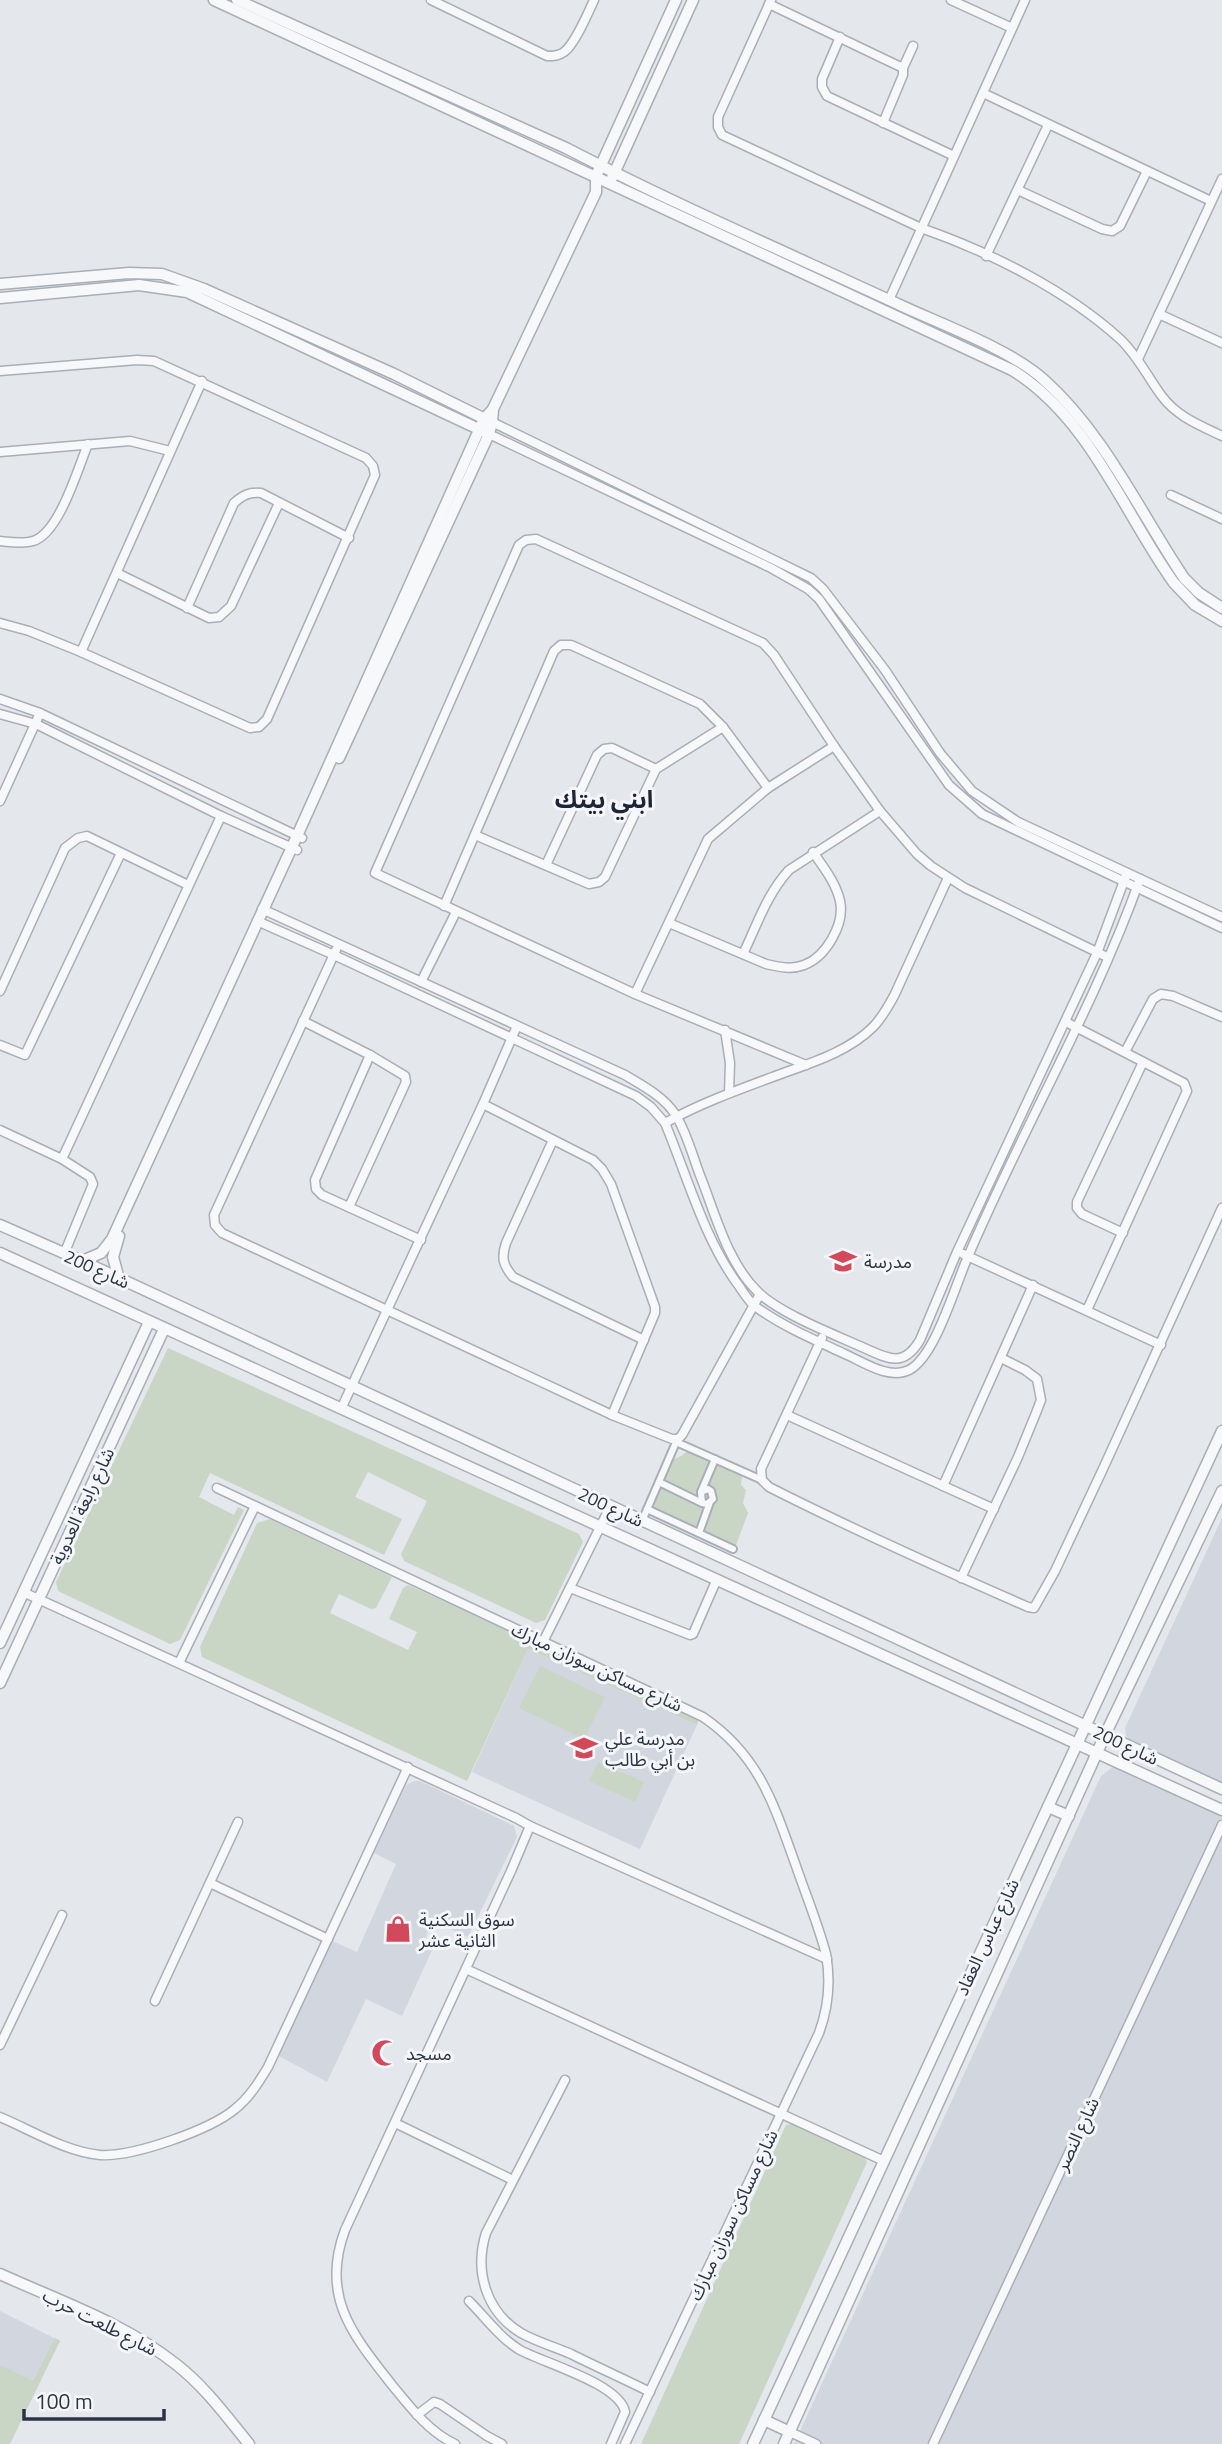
<svg xmlns="http://www.w3.org/2000/svg" width="1222" height="2444" font-family="'Titillium Web','Noto Sans Arabic',sans-serif">
	<rect width="100%" height="100%" fill="#e4e7ec"/>
	<!-- built -->
	<g fill="#d2d6de">
		<polygon points="1222,1518 1222,1784 1127,1741 1125,1728"/>
		<polygon points="528,1649 697,1725 640,1849 472,1772"/>
		<polygon points="1114,1766 1222,1816 1222,2444 794,2444 1101,1776"/>
		<polygon points="414,1781 420,1781 514,1826 517,1837 468,1937 433,1921 423,1943 433,1948 402,2016 366,1999 327,2082 279,2056 330,1940 357,1952 396,1864 374,1853 406,1785"/>
		<polygon points="0,2311 60,2341 0,2444"/>
	</g>
	<!-- green -->
	<g fill="#c9d6c5">
		<polygon points="168,1348 579,1534 583,1542 545,1620 536,1623 404,1561 401,1554 427,1501 368,1472 355,1497 402,1519 384,1555 210,1473 199,1497 234,1515 238,1507 244,1510 180,1640 170,1644 58,1591 56,1582"/>
		<polygon points="690,1449 742,1476 741,1485 746,1490 743,1503 748,1513 733,1553 646,1514 670,1461 681,1456"/>
		<polygon points="270,1519 392,1577 376,1608 371,1609 339,1594 330,1613 408,1650 417,1632 389,1619 403,1588 408,1585 700,1717 697,1725 528,1649 467,1781 202,1657 200,1647 257,1523"/>
		<polygon points="540,1666 605,1697 584,1739 519,1708"/>
		<polygon points="598,1762 644,1782 635,1802 589,1781"/>
		<polygon points="792,2124 864,2157 867,2162 739,2444 641,2444 786,2125"/>
		<polygon points="55,2338 60,2341 10,2444 0,2444 0,2365 33,2381"/>
	</g>
	<g fill="none" stroke-linecap="round" stroke-linejoin="round">
		<defs>
			<g id="pedestrian">
				<polyline points="676,1442 762,1480"/>
				<polyline points="659,1482 702,1503 707,1504 713,1499 711,1491 708,1489 701,1492 702,1503"/>
				<polyline points="701,1492 715,1459"/>
				<polyline points="647,1509 733,1549"/>
				<polyline points="642,1521 677,1440"/>
				<polyline points="699,1533 710,1502"/>
			</g>
			<g id="minor">
				<path d="M431 0 547 56C553 56 559 56 564 52 575 44 588 13 594 0"/>
				<path d="M771 0 718 117V127L722 135 921 228C990 252 1066 290 1120 339 1138 356 1147 376 1161 395 1176 416 1199 425 1222 436"/>
				<polyline points="951,0 1012,28"/>
				<polyline points="769,4 903,68 903,75 883,123"/>
				<polyline points="840,37 822,79 822,87 827,96 954,156"/>
				<polyline points="903,68 913,46"/>
				<polyline points="983,93 1211,201"/>
				<polyline points="1018,190 1102,229 1112,231 1120,226 1147,171"/>
				<polyline points="986,256 1048,125"/>
				<polyline points="889,300 1025,0"/>
				<polyline points="1159,314 1222,343"/>
				<polyline points="1138,359 1222,179"/>
				<polyline points="0,371 137,360 154,361 366,458 373,466 375,475 267,719 259,727 250,728 81,652 29,631 0,623"/>
				<polyline points="492,422 811,578 823,589 885,670 940,753 972,791 1018,822 1222,917"/>
				<polyline points="489,434 771,568 808,589 819,599 949,785 982,814 1222,928"/>
				<polyline points="0,452 130,441 170,451"/>
				<polyline points="1171,495 1222,519"/>
				<path d="M0 541C10 542 23 544 33 541 59 534 78 468 88 444"/>
				<polyline points="117,573 209,618 219,617 231,606 279,503"/>
				<path d="M187 608 234 503C243 495 249 492 261 493L349 538"/>
				<polyline points="81,652 202,381"/>
				<polyline points="0,699 40,713 302,838"/>
				<polyline points="0,714 36,724 221,816 297,850"/>
				<polyline points="0,801 40,713"/>
				<polyline points="475,835 589,884 599,882 605,877 656,769 723,727"/>
				<polyline points="546,865 597,755 604,749 612,748 656,769"/>
				<polyline points="444,906 554,651 561,645 571,645 700,704 723,727 768,788"/>
				<path d="M262 909 625 1075C643 1086 663 1096 675 1114 688 1134 694 1162 703 1183 717 1220 729 1264 758 1292 779 1313 833 1334 862 1347 887 1358 903 1369 920 1340L957 1252 1097 953 1127 873"/>
				<path d="M257 921 334 955 636 1096 651 1107 665 1123C688 1178 704 1239 739 1286 744 1293 749 1302 756 1307 782 1326 815 1340 845 1354 863 1362 889 1380 909 1370 935 1357 955 1286 967 1259 1021 1131 1093 1010 1140 879"/>
				<path d="M669 923 766 964C779 967 791 970 804 965 826 957 845 924 840 901 836 883 824 868 813 852"/>
				<polyline points="336,950 214,1215 215,1225 222,1233 612,1415 672,1439 678,1439 682,1435 760,1294"/>
				<path d="M743 954C757 925 767 894 789 870L880 811"/>
				<polyline points="421,982 456,912"/>
				<polyline points="0,991 65,848 78,838 87,836 188,885"/>
				<polyline points="635,994 708,839 768,788 834,746"/>
				<polyline points="303,1021 370,1055 405,1076 406,1082 349,1207"/>
				<polyline points="1066,1022 1184,1083 1187,1091 1087,1310"/>
				<polyline points="725,1030 730,1063 729,1093"/>
				<polyline points="0,1045 25,1055 121,853"/>
				<polyline points="1125,1052 1153,999 1161,994 1173,996 1222,1017"/>
				<polyline points="370,1055 315,1180 316,1189 322,1195 421,1240"/>
				<polyline points="806,1065 635,994 375,873 519,545 526,540 536,539 763,643 774,655 834,746 880,811 917,854 931,866 965,888 1107,957"/>
				<polyline points="483,1104 593,1160 602,1169 611,1184 655,1307 655,1313 612,1415"/>
				<path d="M665 1123C701 1103 740 1089 778 1075 811 1063 848 1052 873 1027 882 1018 888 1007 894 996L948 878"/>
				<polyline points="0,1130 62,1159 221,816"/>
				<path d="M553 1140 506 1243C501 1258 503 1265 513 1277L644 1340"/>
				<polyline points="62,1159 90,1177 93,1184 64,1254"/>
				<polyline points="1123,1233 1082,1214 1077,1208 1077,1202 1143,1062"/>
				<polyline points="963,1254 1161,1345"/>
				<path d="M822 1338 761 1469 762 1480 769 1487C854 1530 941 1569 1028 1607L1034 1608 1055 1571 1102 1471 1222 1208"/>
				<polyline points="341,1409 483,1104 517,1026"/>
				<polyline points="787,1415 994,1509"/>
				<polyline points="943,1486 1033,1285"/>
				<path d="M217 1488 703 1717C760 1756 774 1805 796 1866 806 1895 818 1924 826 1954 831 1982 829 2006 819 2033L625 2444"/>
				<polyline points="961,1578 1018,1457 1036,1413 1041,1400 1037,1379 1025,1370 1001,1358"/>
				<polyline points="570,1588 690,1635 693,1634 717,1579"/>
				<path d="M23 1592 516 1818 530 1826 511 1871 345 2230C320 2297 353 2335 392 2385 410 2407 429 2432 455 2444"/>
				<polyline points="543,1642 610,1507"/>
				<polyline points="179,1663 255,1506"/>
				<polyline points="530,1826 827,1959"/>
				<polyline points="210,1883 328,1939"/>
				<polyline points="466,1969 884,2161"/>
				<polyline points="155,2001 238,1822"/>
				<polyline points="0,2045 62,1915"/>
				<path d="M565 2080 486 2233C474 2271 486 2312 521 2333 537 2342 555 2347 571 2354 597 2367 624 2379 650 2392"/>
				<path d="M0 2117C31 2130 66 2152 100 2155 133 2157 210 2130 235 2109 249 2098 259 2082 268 2067L408 1767"/>
				<polyline points="395,2123 513,2180"/>
				<path d="M469 2301C484 2316 501 2339 520 2350 544 2363 620 2384 625 2412L611 2444"/>
				<polyline points="417,2415 434,2402 440,2404 487,2436 502,2444"/>
				<polyline points="790,2432 816,2444"/>
				<polyline points="933,2444 1222,1825"/>
			</g>
			<g id="tertiary">
				<path d="M214 0 1012 370C1090 418 1123 512 1174 583L1195 605 1222 621"/>
				<path d="M237 0 566 148C676 205 790 254 902 306 943 325 1011 350 1043 379 1104 433 1139 511 1184 578L1199 593 1222 608"/>
				<polyline points="612,178 693,0"/>
				<polyline points="0,284 129,273 162,274 204,289 394,374 489,421"/>
				<polyline points="0,298 139,285 187,292 485,432"/>
				<polyline points="339,758 489,434 492,422 493,409"/>
				<polyline points="0,1225 82,1261 1222,1789"/>
				<polyline points="119,1236 113,1257 119,1279"/>
				<polyline points="0,1253 1222,1810"/>
				<polyline points="82,1261 101,1253 112,1239 297,836 484,419 493,409 596,192 596,176 676,0"/>
				<polyline points="0,1643 149,1322"/>
				<polyline points="0,1683 164,1329"/>
				<polyline points="1048,1807 1069,1816"/>
				<path d="M0 2274C59 2301 125 2323 177 2365 205 2387 226 2416 249 2444"/>
				<polyline points="764,2420 790,2432"/>
				<polyline points="753,2444 1222,1431"/>
				<polyline points="784,2444 1105,1735 1222,1491"/>
			</g>
		</defs>
		<!-- pedestrian casing -->
		<use href="#pedestrian" stroke="#a9aeb7" stroke-width="10"/>
		<!-- minor casing -->
		<use href="#minor" stroke="#a9aeb7" stroke-width="11"/>
		<!-- tertiary casing -->
		<use href="#tertiary" stroke="#a9aeb7" stroke-width="13"/>
		<!-- pedestrian -->
		<use href="#pedestrian" stroke="#f7f8fa" stroke-width="6"/>
		<!-- minor -->
		<use href="#minor" stroke="#f7f8fa" stroke-width="8"/>
		<!-- tertiary -->
		<use href="#tertiary" stroke="#f7f8fa" stroke-width="10"/>
	</g>
	<!-- icons -->
	<defs>
		<symbol id="school-bare" viewBox="-9 -9 18 18"><path d="M0-5L7-2L0 1L-7-2ZM-4 1L0 2.5L4 1V4Q0 6-4 4Z" fill="#d1495b" stroke="#f4f6f9" stroke-width="2.5" paint-order="stroke"/></symbol>
		<symbol id="shop-bare" viewBox="-9 -9 18 18"><path d="M-5-2.5h2.3a2.7 3.5 0 0 1 5.4 0H5L5.5 6h-11ZM-1.5-2.5h3a1.5 2.3 0 0 0-3 0Z" fill="#d1495b" stroke="#f4f6f9" stroke-width="2.5" paint-order="stroke"/></symbol>
		<symbol id="mosque-bare" viewBox="-9 -9 18 18"><path d="M3.5-4.9A6 6 0 1 0 3.5 4.9A5 5 0 1 1 3.5-4.9Z" fill="#d1495b" stroke="#f4f6f9" stroke-width="2.5" paint-order="stroke"/></symbol>
	</defs>
	<g fill-rule="evenodd">
		<use href="#school-bare" x="824" y="1242" width="38" height="38"/>
		<use href="#school-bare" x="565" y="1729" width="38" height="38"/>
		<use href="#shop-bare" x="379" y="1910" width="38" height="38"/>
		<use href="#mosque-bare" x="366" y="2034" width="38" height="38"/>
	</g>
	<g text-anchor="middle" dominant-baseline="central" stroke-width="6" stroke-linejoin="round" paint-order="stroke">
		<!-- poi labels -->
		<g font-size="18" fill="#2b3445" stroke="#f4f6f9" text-anchor="start">
			<text x="864" y="1261">مدرسة</text>
			<text x="605" y="1738">مدرسة علي<tspan x="605" dy="21">بن أبي طالب</tspan></text>
			<text x="419" y="1919">سوق السكنية<tspan x="419" dy="21">الثانية عشر</tspan></text>
			<text x="406" y="2053">مسجد</text>
		</g>
		<!-- street labels -->
		<g font-size="18" fill="#2b3445" stroke="#f4f6f9">
			<text transform="translate(97 1269) rotate(24)">شارع 200</text>
			<text transform="translate(82 1506) rotate(-65)">شارع رابعة العدوية</text>
			<text transform="translate(611 1507) rotate(25)">شارع 200</text>
			<text transform="translate(597 1667) rotate(25)">شارع مساكن سوزان مبارك</text>
			<text transform="translate(1126 1745) rotate(25)">شارع 200</text>
			<text transform="translate(987 1937) rotate(-65)">شارع عباس العقاد</text>
			<text transform="translate(1077 2134) rotate(-65)">شارع النصر</text>
			<text transform="translate(733 2215) rotate(-65)">شارع مساكن سوزان مبارك</text>
			<text transform="translate(100 2322) rotate(27)">شارع طلعت حرب</text>
		</g>
		<!-- district labels -->
		<g font-size="24" font-weight="bold" fill="#1d2536" stroke="#f4f6f9">
			<text x="604" y="799">ابني بيتك</text>
		</g>
	</g>
	<!-- scale -->
	<path d="M24 2409v10h140v-10" fill="none" stroke="#2b3445" stroke-width="3.5"/>
	<text x="35" y="2409" font-size="21" fill="#2b3445" stroke="#f4f6f9" stroke-width="5" paint-order="stroke">100 m</text>
</svg>
